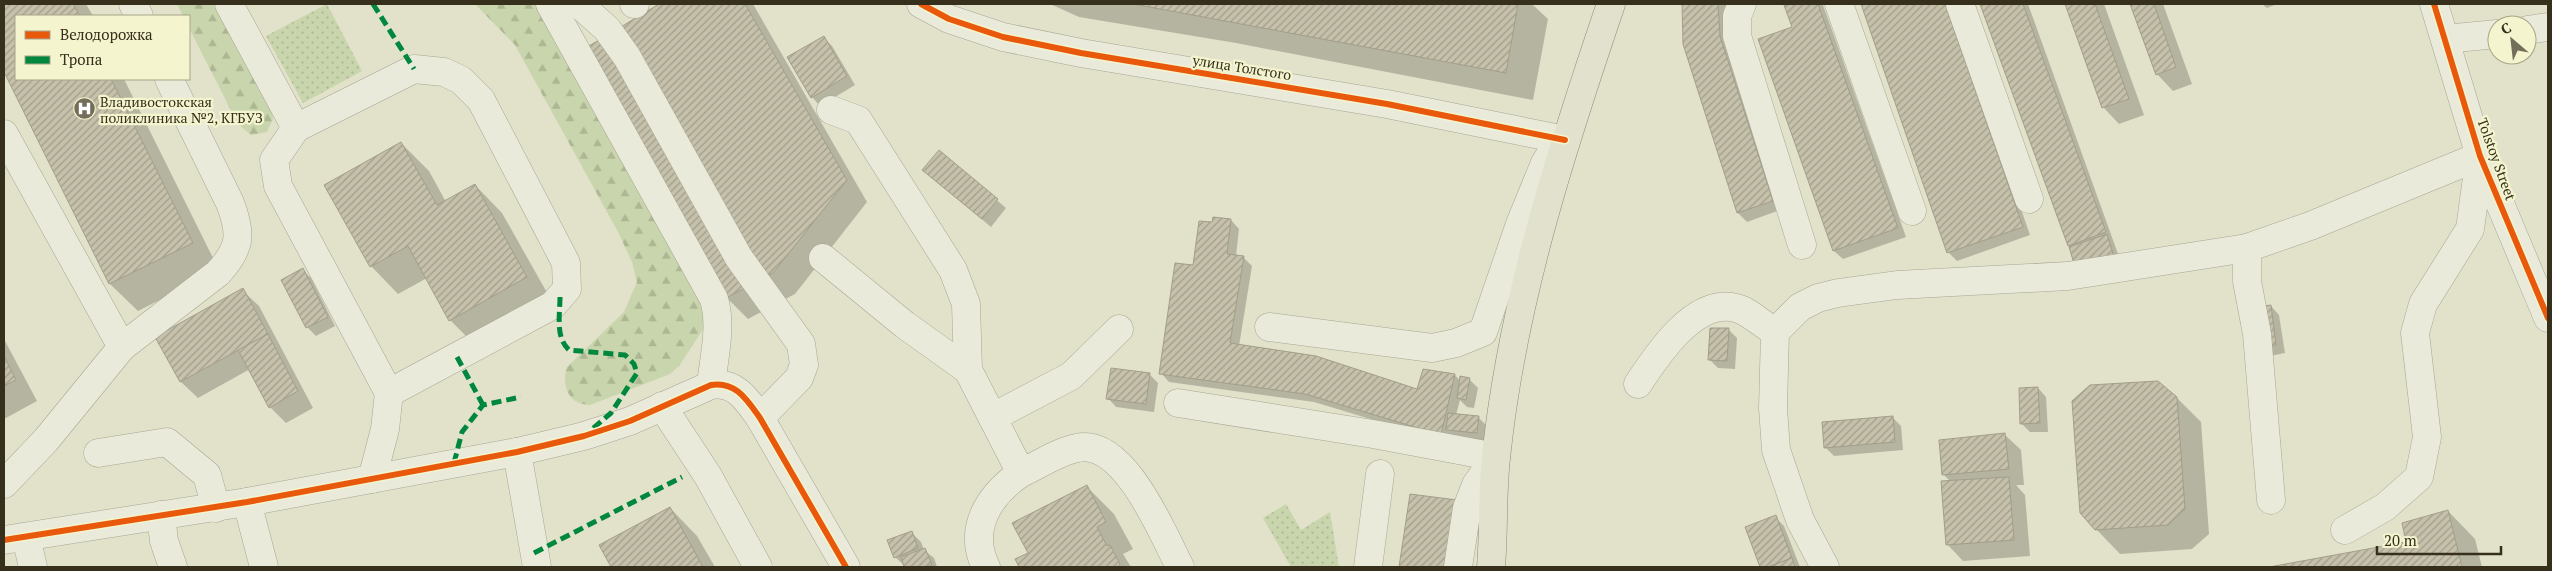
<svg xmlns="http://www.w3.org/2000/svg" width="2552" height="571" font-family="'PT Serif',serif">
	<defs>
		<pattern id="green-dots" width="8" height="8" patternUnits="userSpaceOnUse" patternTransform="scale(1.25)"><rect width="8" height="8" fill="#c9d5ac"/><path d="M2 2h.1M6 6h.1" fill="none" stroke="#adb793" stroke-width="1.8" stroke-linecap="round"/></pattern>
		<pattern id="forest-firs" width="22" height="20" patternUnits="userSpaceOnUse" patternTransform="scale(1.25)"><rect width="22" height="20" fill="#c9d5ac"/><path d="M5 1l3.5 6h-7zM16 11l3.5 6h-7z" fill="#adb793"/></pattern>
		<pattern id="building-hatch" width="6" height="6" patternUnits="userSpaceOnUse" patternTransform="scale(1.25)"><rect width="6" height="6" fill="#c6c1ab"/><path d="M-1 1l2-2M0 6l6-6M5 7l2-2" fill="none" stroke="#a29d8a"/></pattern>
	</defs>
	<rect width="100%" height="100%" fill="#e2e2ca"/>
	<!-- green -->
	<g fill="url(#green-dots)">
		<polygon points="327,4 362,71 303,103 266,36"/>
		<polygon points="1286,504 1301,530 1330,512 1339,567 1291,567 1263,518"/>
	</g>
	<!-- forest -->
	<g fill="url(#forest-firs)">
		<polygon points="177,4 214,4 272,108 273,119 267,132 251,135 238,124 189,28 189,16 183,16"/>
		<path d="M475 4H543L704 307 706 325 679 366 670 374 590 405C569 405 561 386 567 367L624 312 637 282 632 262 618 232 515 45Z"/>
	</g>
	<!-- shadow -->
	<g fill="#0003">
		<polygon points="4,4 86,4 93,16 16,16 16,79 124,79 219,270 138,311 110,284 4,70"/>
		<polygon points="662,4 753,4 867,202 795,294 748,319 727,298 591,46"/>
		<polygon points="1050,4 1532,4 1548,19 1533,100 1236,43 1079,17"/>
		<polygon points="1684,4 1734,4 1780,210 1747,222 1738,213 1684,44"/>
		<polygon points="1792,4 1823,5 1906,237 1843,259 1834,251 1794,28 1786,6"/>
		<polygon points="1862,4 1950,4 2030,235 1957,261 1948,252"/>
		<polygon points="1982,4 2028,4 2122,265 2077,269"/>
		<polygon points="2066,4 2104,4 2144,115 2119,124 2103,107"/>
		<polygon points="2132,4 2163,4 2192,84 2173,91 2157,74"/>
		<polygon points="2262,4 2277,4 2267,8"/>
		<polygon points="824,38 832,46 855,85 820,106 812,97"/>
		<polygon points="401,143 429,171 446,202 475,185 502,213 554,305 478,348 450,320 427,278 398,294 371,266"/>
		<polygon points="939,151 1006,208 991,227 923,170"/>
		<polygon points="1231,220 1239,229 1236,256 1243,257 1252,266 1239,346 1417,390 1455,375 1461,382 1469,379 1478,388 1474,408 1467,407 1460,400 1456,415 1478,417 1487,426 1485,441 1456,438 1452,434 1450,443 1314,402 1169,382 1161,373 1194,267 1213,224"/>
		<polygon points="302,270 311,278 335,326 316,336 307,327"/>
		<polygon points="242,290 259,306 313,408 286,423 270,407 250,369 198,398 181,382 157,337"/>
		<polygon points="2271,306 2279,315 2285,353 2270,356"/>
		<polygon points="1729,330 1737,338 1735,369 1718,368 1709,359"/>
		<polygon points="4,339 37,401 4,419"/>
		<polygon points="1149,374 1158,383 1154,412 1116,407 1108,398"/>
		<polygon points="2038,388 2046,397 2048,432 2030,432 2021,423"/>
		<polygon points="2177,398 2201,422 2209,534 2192,549 2120,554 2096,529"/>
		<polygon points="1892,417 1901,426 1903,450 1834,456 1825,447"/>
		<polygon points="2004,434 2021,450 2024,485 2016,485 2025,495 2030,556 1963,561 1947,544 1951,482 1944,475"/>
		<polygon points="1087,487 1114,514 1133,549 1123,554 1131,567 1020,567 1017,560 1029,554"/>
		<polygon points="670,508 697,536 715,567 612,567 601,546"/>
		<polygon points="2448,511 2475,539 2482,567 2275,567 2407,543"/>
		<polygon points="1775,517 1784,526 1800,567 1761,567 1746,528"/>
		<polygon points="912,533 921,542 924,550 934,558 937,567 906,567 895,557"/>
	</g>
	<!-- building -->
	<g fill="url(#building-hatch)" stroke="#a29e8a">
		<polygon points="4,4 73,4 80,16 16,16 16,79 111,79 193,243 109,284 4,72"/>
		<polygon points="659,4 745,4 847,180 773,273 726,298 589,46"/>
		<polygon points="1133,4 1518,4 1506,73"/>
		<polygon points="1682,4 1718,4 1720,36 1773,201 1737,213 1683,44"/>
		<polygon points="1789,4 1818,4 1898,228 1833,251 1758,39 1792,27 1784,5"/>
		<polygon points="1861,4 1945,4 2023,227 1947,253"/>
		<polygon points="1980,4 2023,4 2106,232 2068,246"/>
		<polygon points="2065,4 2095,4 2129,99 2102,108"/>
		<polygon points="2130,4 2154,4 2176,67 2156,75"/>
		<polygon points="824,36 847,76 811,98 787,57"/>
		<polygon points="401,142 437,205 475,184 527,277 449,321 408,246 370,267 324,185"/>
		<polygon points="939,150 998,199 982,219 922,170"/>
		<polygon points="1213,217 1231,219 1227,254 1244,256 1230,343 1316,356 1417,389 1423,369 1455,374 1441,435 1305,394 1159,374 1175,263 1193,265 1199,221 1212,222"/>
		<polygon points="2107,234 2114,257 2076,270 2069,247"/>
		<polygon points="303,268 328,317 306,328 281,280"/>
		<polygon points="243,288 268,334 180,382 155,337"/>
		<polygon points="2271,305 2276,345 2260,347 2255,307"/>
		<polygon points="1710,328 1729,328 1727,361 1708,360"/>
		<polygon points="268,334 298,391 269,408 238,350"/>
		<polygon points="4,356 16,380 4,386"/>
		<polygon points="1111,368 1150,373 1146,404 1106,399"/>
		<polygon points="1460,376 1470,378 1466,400 1457,398"/>
		<polygon points="2158,381 2177,397 2185,509 2168,525 2095,530 2080,513 2072,401 2090,385"/>
		<polygon points="2038,387 2040,423 2020,424 2019,388"/>
		<polygon points="1448,413 1479,416 1477,433 1446,430"/>
		<polygon points="1893,416 1895,442 1824,448 1822,422"/>
		<polygon points="2005,433 2009,469 1942,475 1939,440"/>
		<polygon points="2009,477 2014,540 1946,545 1941,481"/>
		<polygon points="1087,485 1106,522 1097,527 1107,546 1110,545 1120,564 1118,567 1019,567 1015,559 1028,553 1012,523"/>
		<polygon points="1410,494 1457,500 1446,567 1399,567"/>
		<polygon points="670,507 703,567 611,567 599,545"/>
		<polygon points="2448,510 2462,567 2269,567 2406,542 2402,523"/>
		<polygon points="1776,515 1792,558 1768,567 1760,567 1745,527"/>
		<polygon points="912,531 918,548 894,558 887,540"/>
		<polygon points="925,548 932,565 925,567 904,567 901,557"/>
		<polygon points="1792,558 1795,567 1768,567"/>
	</g>
	<g fill="none" stroke-linecap="round" stroke-linejoin="round">
		<defs>
			<g id="minor">
				<polyline points="133,4 139,16"/>
				<polyline points="229,4 296,128 414,69 444,72 461,80 481,100 566,263 567,289 553,305 389,393 385,429 372,479"/>
				<path d="M550 4 714 299C722 326 714 357 711 385"/>
				<polyline points="579,4 607,29 627,57 739,258 801,344 804,365 799,378 760,418"/>
				<polyline points="634,4 635,4"/>
				<polyline points="921,4 949,19 1003,37 1081,53 1387,104 1565,140"/>
				<polyline points="1742,4 1737,16 1737,36 1802,245"/>
				<polyline points="1839,4 1912,211"/>
				<polyline points="1960,4 2029,199"/>
				<polyline points="2434,4 2480,156 2548,318"/>
				<polyline points="2527,30 2548,27"/>
				<polyline points="2445,39 2497,34"/>
				<path d="M831 110 858 120 953 270 966 304 968 370 1021 473C1039 465 1057 452 1077 448 1124 437 1163 534 1180 567"/>
				<polyline points="296,128 274,160 278,186 389,393"/>
				<polyline points="4,134 122,347"/>
				<polyline points="2247,248 2247,281 2257,334 2271,500"/>
				<polyline points="823,258 905,325 968,370"/>
				<polyline points="1269,327 1432,348 1456,343 1483,332 1520,224 1545,163 1554,149 1565,140"/>
				<path d="M1638 384C1657 355 1695 297 1736 308 1749 311 1763 325 1775 332"/>
				<polyline points="1178,403 1373,434 1496,457 1476,485 1467,508 1458,567"/>
				<polyline points="662,406 708,476 758,567"/>
				<polyline points="993,417 1071,376 1119,329"/>
				<polyline points="517,452 537,567"/>
				<polyline points="98,453 167,442 207,475 216,508"/>
				<path d="M4 484 46 440 122 347 218 273C241 248 242 234 230 203L169 79"/>
				<polyline points="247,502 264,567"/>
				<polyline points="161,515 164,541 173,567"/>
				<polyline points="2345,530 2385,507 2419,477 2427,437 2415,333 2423,304 2470,229 2480,156"/>
				<polyline points="26,537 33,567"/>
				<path d="M4 540 247 502 517 452 584 436 630 421 711 385C736 381 747 400 760 418L846 567"/>
				<path d="M986 567C967 529 989 495 1021 473"/>
				<polyline points="1368,567 1380,474"/>
				<polyline points="1825,567 1800,520 1776,450 1773,408 1775,332 1800,307 1818,298 1838,293 1897,285 2068,276 2247,248 2310,226 2480,156"/>
			</g>
			<path id="major" d="M1491 567C1494 531 1492 494 1496 458 1512 302 1561 151 1611 4"/>
		</defs>
		<!-- minor casing -->
		<use href="#minor" stroke="#a7a694" stroke-width="29"/>
		<!-- major casing -->
		<use href="#major" stroke="#8c8b7a" stroke-width="29"/>
		<!-- minor -->
		<use href="#minor" stroke="#eaeadb" stroke-width="28"/>
		<!-- major -->
		<use href="#major" stroke="#e2e1cd" stroke-width="28"/>
		<!-- quiet -->
		<g stroke="#00873e" stroke-width="5" stroke-dasharray="10 5" stroke-linecap="butt">
			<polyline points="373,4 414,69"/>
			<path d="M560 297C560 315 555 337 569 350L625 355 634 364 637 373 611 413 591 430"/>
			<polyline points="457,357 483,405"/>
			<polyline points="454,463 462,432 483,405 521,397"/>
			<polyline points="534,553 682,477"/>
		</g>
		<defs>
			<g id="cycleway">
				<polyline points="921,4 949,19 1003,37 1081,53 1387,104 1565,140"/>
				<polyline points="2434,4 2480,156 2548,318"/>
				<path d="M4 540 247 502 517 452 584 436 630 421 711 385C736 381 747 400 760 418L846 567"/>
			</g>
		</defs>
		<!-- cycleway casing -->
		<use href="#cycleway" stroke="#f4f4cf" stroke-width="9"/>
		<!-- cycleway -->
		<use href="#cycleway" stroke="#e8590c" stroke-width="6"/>
	</g>
	<!-- icons -->
	<defs>
		<symbol id="hospital-disc" viewBox="-11 -11 22 22"><circle r="9.5" fill="#726e59" stroke="#f4f4cf"/><path d="M-5-5h3v3.5h4V-5h3V5h-3V1.5h-4V5h-3Z" fill="#fff"/></symbol>
	</defs>
	<g fill-rule="evenodd">
		<use href="#hospital-disc" x="72" y="96" width="25" height="25"/>
	</g>
	<g text-anchor="middle" dominant-baseline="central" stroke-width="4.5" stroke-linejoin="round" paint-order="stroke">
		<!-- street labels -->
		<g font-size="14" fill="#352f1c" stroke="#f4f4cf">
			<text transform="translate(1242 67) rotate(9)">улица Толстого</text>
			<text transform="translate(2497 159) rotate(70)">Tolstoy Street</text>
		</g>
		<!-- poi labels -->
		<g font-size="14" fill="#352f1c" stroke="#f4f4cf" text-anchor="start">
			<text x="100" y="101">Владивостокская<tspan x="100" dy="16">поликлиника №2, КГБУЗ</tspan></text>
		</g>
	</g>
	<!-- border -->
	<rect width="2552" height="571" fill="none" stroke="#352f1c" stroke-width="10"/>
	<!-- legend -->
	<rect x="15" y="15" width="175" height="65" fill="#f4f4cf" stroke="#a8a587"/>
	<rect x="25" y="31" width="25" height="8" fill="#e8590c" stroke="#a8a587"/>
	<text x="60" y="40" font-size="15" fill="#352f1c">Велодорожка</text>
	<rect x="25" y="56" width="25" height="8" fill="#00873e" stroke="#a8a587"/>
	<text x="60" y="65" font-size="15" fill="#352f1c">Тропа</text>
	<!-- north arrow -->
	<g transform="translate(2512 40) rotate(332)"><circle r="24" fill="#f4f4cf" stroke="#a8a587"/>
	<path d="M0-4L9 19L0 12L-9 19Z" fill="#726e59"/>
	<text y="-8" font-size="14" font-weight="bold" text-anchor="middle" fill="#352f1c">С</text>
	</g>
	<!-- scale -->
	<path d="M2377 546v8h124v-8" fill="none" stroke="#352f1c" stroke-width="2.5"/>
	<text x="2384" y="546" font-size="15" fill="#352f1c" stroke="#f4f4cf" stroke-width="4" paint-order="stroke">20 m</text>
</svg>
